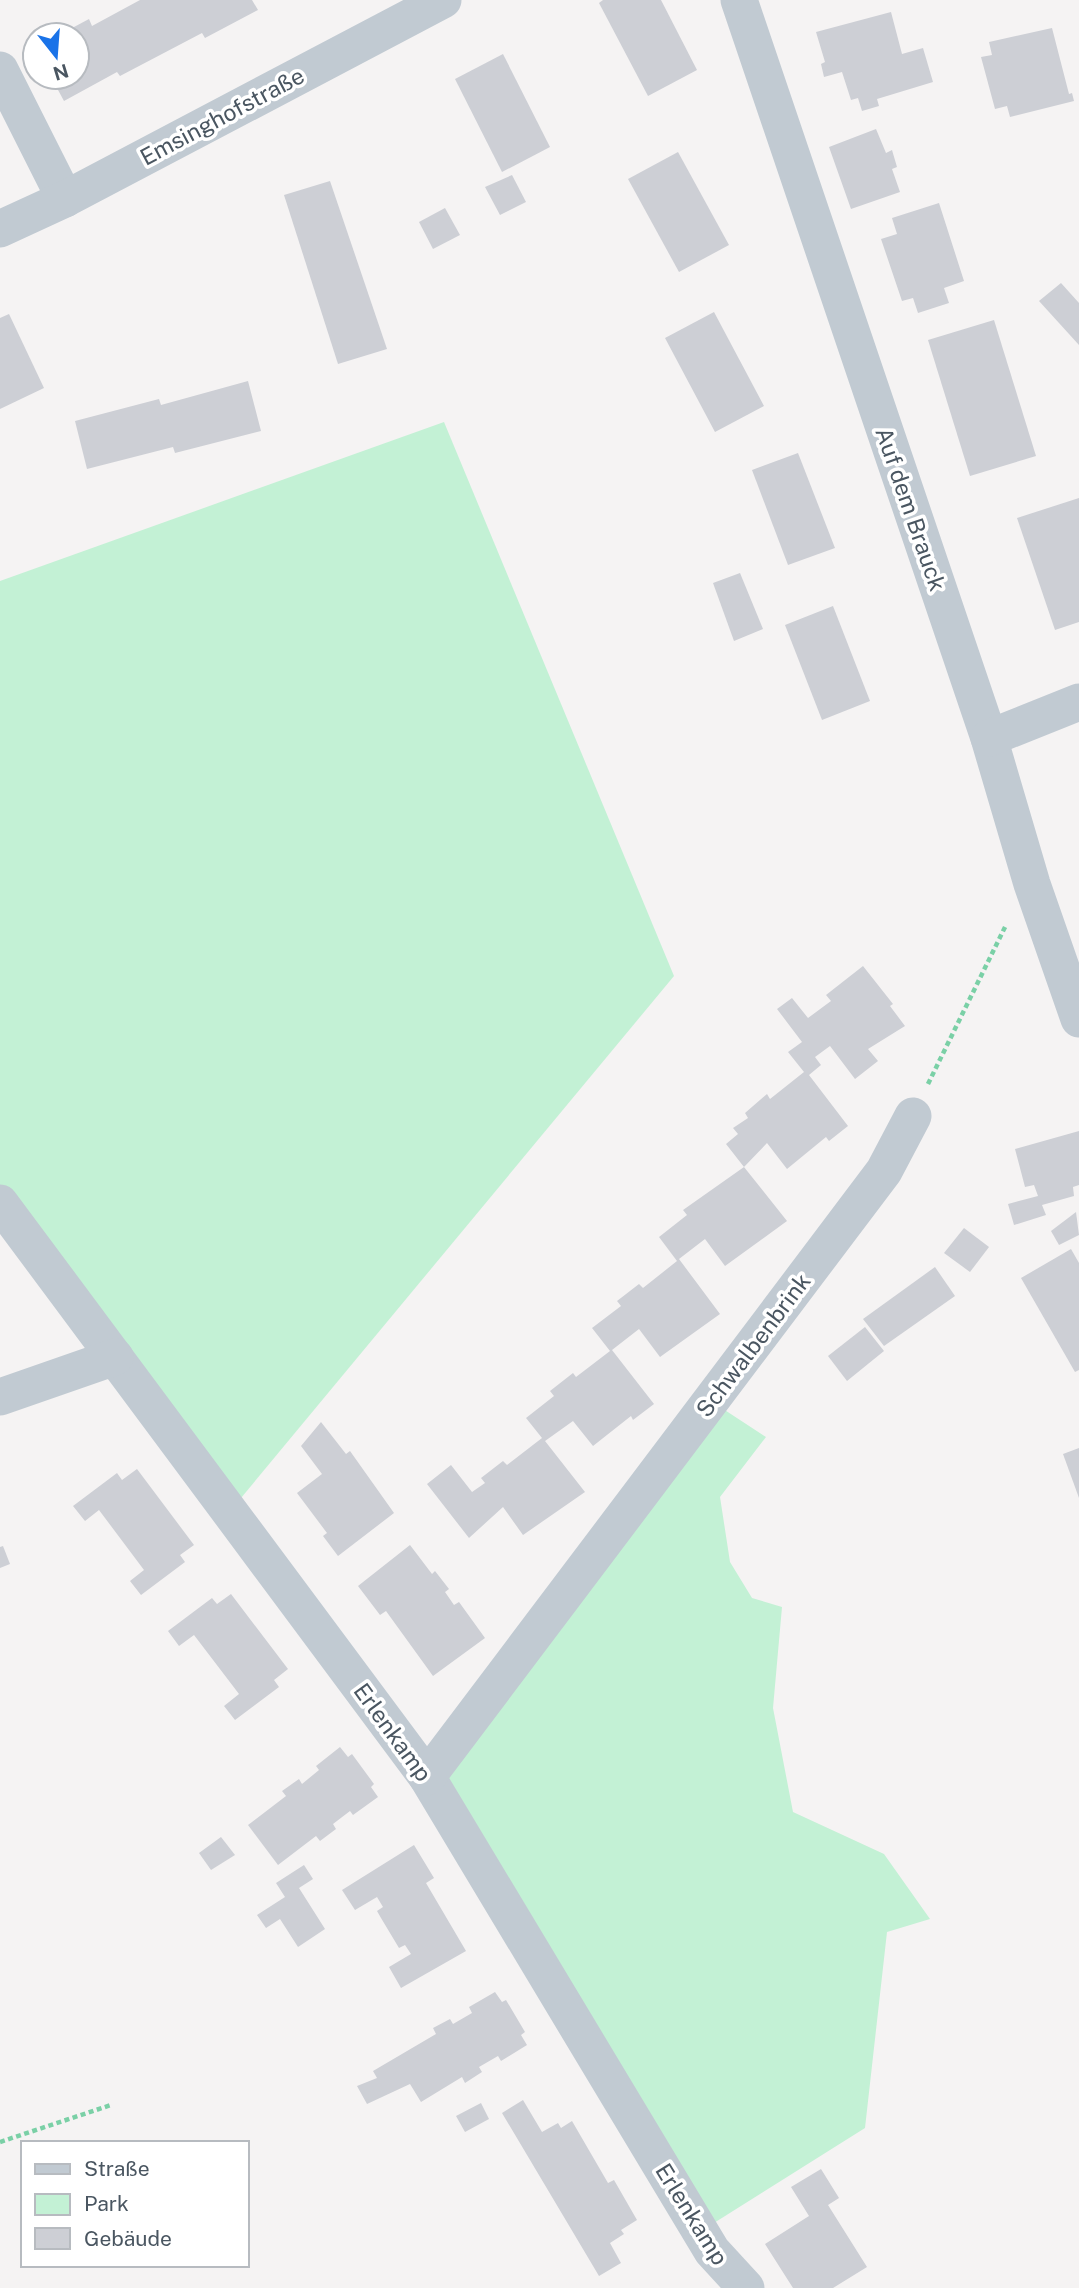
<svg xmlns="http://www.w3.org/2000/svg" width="1079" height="2288" font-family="'Public Sans',sans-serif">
	<rect width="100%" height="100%" fill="#f5f3f3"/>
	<!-- green -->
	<g fill="#c3f1d5">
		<polygon points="444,422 674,976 236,1504 0,1192 0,581"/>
		<polygon points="711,1401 766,1437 720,1497 730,1562 752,1598 782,1607 773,1708 793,1812 884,1854 930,1919 887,1932 865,2128 706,2228 431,1776"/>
	</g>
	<!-- building -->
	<g fill="#cdcfd5">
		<polygon points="140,0 252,0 258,10 205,38 202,33 120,76 117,72 64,101 51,77 77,77 77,35 59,35 89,19 92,26"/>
		<polygon points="603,0 661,0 697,70 648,96 599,3"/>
		<polygon points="891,12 902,54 923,48 933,82 877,99 879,106 862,111 858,98 851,100 842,72 824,77 821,64 825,62 816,32"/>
		<polygon points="1052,28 1069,94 1072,93 1074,101 1010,117 1007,106 995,109 981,57 992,55 989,42"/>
		<polygon points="503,54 550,147 502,172 455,79"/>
		<polygon points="876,129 886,153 892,150 897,167 892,169 900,192 851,209 829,147"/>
		<polygon points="678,152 729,245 679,272 628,179"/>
		<polygon points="512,175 526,202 500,215 485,187"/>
		<polygon points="330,181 387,349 338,364 284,195"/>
		<polygon points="939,203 964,281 944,288 949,303 918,313 913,298 902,301 881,239 897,234 892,218"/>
		<polygon points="445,208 460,235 433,249 419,222"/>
		<polygon points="1061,283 1079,303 1079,345 1039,301"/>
		<polygon points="714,312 764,406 715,432 665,338"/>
		<polygon points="9,314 44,388 0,409 0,318"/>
		<polygon points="994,320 1036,456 970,476 928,340"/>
		<polygon points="248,381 261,431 175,453 173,447 87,469 75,421 159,399 161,405"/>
		<polygon points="798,453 835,548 788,565 752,470"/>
		<polygon points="1079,498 1079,622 1055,630 1017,518"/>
		<polygon points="740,573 763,629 734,641 713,583"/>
		<polygon points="833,606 870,701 822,720 785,625"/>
		<polygon points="863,966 893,1004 890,1006 905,1026 868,1049 878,1061 855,1079 830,1046 815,1057 821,1065 809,1075 848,1126 829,1141 826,1137 787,1169 767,1143 744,1167 787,1221 725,1266 705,1239 679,1259 720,1314 660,1357 639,1329 612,1350 654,1404 633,1420 631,1416 593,1446 573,1421 545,1441 585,1492 523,1535 503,1507 469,1538 427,1484 451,1465 472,1492 485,1483 481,1478 503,1461 507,1465 542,1438 526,1418 554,1396 550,1391 573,1373 576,1377 610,1351 592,1328 621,1306 617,1301 639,1284 643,1288 677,1261 659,1237 687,1215 683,1210 744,1167 726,1144 738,1134 733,1128 748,1118 745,1113 767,1094 770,1099 804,1072 788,1052 802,1042 777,1009 792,998 808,1018 831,1001 826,995"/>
		<polygon points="1079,1131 1079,1185 1073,1187 1074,1196 1042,1205 1046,1215 1014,1225 1008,1204 1038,1196 1034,1185 1025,1187 1015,1149"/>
		<polygon points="1076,1212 1079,1235 1059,1245 1051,1231"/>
		<polygon points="964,1228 989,1247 970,1272 944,1253"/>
		<polygon points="1071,1249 1079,1263 1079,1370 1075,1372 1021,1278"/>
		<polygon points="935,1267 955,1296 884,1346 863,1319"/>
		<polygon points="865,1327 884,1351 847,1381 828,1356"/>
		<polygon points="321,1422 346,1454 350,1451 394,1513 338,1556 323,1536 327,1533 297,1493 322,1474 301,1446"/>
		<polygon points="1079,1448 1079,1498 1063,1454"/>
		<polygon points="137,1469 194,1545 180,1555 185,1562 141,1595 130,1581 144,1570 99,1510 85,1521 73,1506 117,1473 122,1480"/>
		<polygon points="410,1545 432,1574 435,1571 449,1589 445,1592 454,1605 459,1602 485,1638 433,1676 386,1611 380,1615 358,1586"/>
		<polygon points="3,1546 10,1564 0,1568 0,1547"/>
		<polygon points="231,1594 288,1669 274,1680 279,1687 235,1720 224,1706 239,1694 194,1635 179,1646 168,1631 212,1598 217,1604"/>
		<polygon points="340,1747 348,1757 352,1754 374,1784 371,1787 378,1797 353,1815 350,1811 333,1824 336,1829 320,1841 316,1836 278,1865 248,1825 286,1796 282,1791 299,1779 302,1784 319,1770 316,1766"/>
		<polygon points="221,1837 235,1855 211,1870 199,1853"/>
		<polygon points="414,1845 434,1878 426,1883 466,1951 401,1988 389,1967 411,1954 405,1945 399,1948 381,1918 377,1911 383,1907 377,1897 355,1910 342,1890"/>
		<polygon points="304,1865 313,1879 299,1888 325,1929 298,1947 280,1919 266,1928 257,1915 285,1897 276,1883"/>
		<polygon points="495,1992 502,2002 506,2000 525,2032 521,2035 527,2045 501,2061 498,2056 479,2067 482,2072 465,2083 462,2077 421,2102 410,2084 367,2104 357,2086 377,2078 373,2071 436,2034 433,2028 450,2019 453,2024 472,2013 469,2007"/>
		<polygon points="523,2100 542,2132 558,2123 561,2128 572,2121 608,2183 614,2180 637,2220 621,2230 624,2234 610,2243 621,2263 599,2276 502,2113"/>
		<polygon points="481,2103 489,2119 465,2132 456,2116"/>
		<polygon points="821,2169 839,2198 828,2205 867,2267 833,2288 793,2288 765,2244 809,2216 791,2187"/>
	</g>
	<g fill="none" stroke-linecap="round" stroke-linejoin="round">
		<!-- path -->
		<g stroke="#7ad0a6" stroke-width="4.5" stroke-dasharray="5 3.5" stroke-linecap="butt">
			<polyline points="928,1084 1006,925"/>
			<polyline points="0,2142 111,2105"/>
		</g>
		<!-- minor -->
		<g stroke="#c1cad2" stroke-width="37">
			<polyline points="739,0 989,738 1032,884 1079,1019"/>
			<polyline points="0,70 65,199"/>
			<polyline points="0,229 65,199 443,0"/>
			<polyline points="989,738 1079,702"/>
			<polyline points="0,1203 427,1777 712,2251 746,2288"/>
			<polyline points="0,1397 115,1357"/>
			<polyline points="427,1777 884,1171 913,1116"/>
		</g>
	</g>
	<g text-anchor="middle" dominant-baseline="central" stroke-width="7" stroke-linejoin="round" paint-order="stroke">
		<!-- street labels -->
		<g font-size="23" fill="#4a5661" stroke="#fff">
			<text transform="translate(222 116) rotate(-28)">Emsinghofstraße</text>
			<text transform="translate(911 509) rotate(71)">Auf dem Brauck</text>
			<text transform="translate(753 1345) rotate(-53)">Schwalbenbrink</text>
			<text transform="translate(393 1732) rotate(54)">Erlenkamp</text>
			<text transform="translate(692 2214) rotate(58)">Erlenkamp</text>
		</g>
	</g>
	<!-- legend -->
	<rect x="21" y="2141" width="228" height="126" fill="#ffffff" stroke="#b7bbc0" stroke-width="2"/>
	<rect x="35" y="2164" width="35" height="10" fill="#c1cad2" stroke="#b7bbc0" stroke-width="2"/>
	<text x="84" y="2176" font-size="21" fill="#4a5661">Straße</text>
	<rect x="35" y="2194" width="35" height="21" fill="#c3f1d5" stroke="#b7bbc0" stroke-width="2"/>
	<text x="84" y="2211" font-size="21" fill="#4a5661">Park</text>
	<rect x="35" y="2228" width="35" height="21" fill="#cdcfd5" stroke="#b7bbc0" stroke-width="2"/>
	<text x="84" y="2246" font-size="21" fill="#4a5661">Gebäude</text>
	<!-- north arrow -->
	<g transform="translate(56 56) rotate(163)"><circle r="33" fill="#ffffff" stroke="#b7bbc0" stroke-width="2"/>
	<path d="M0-5L12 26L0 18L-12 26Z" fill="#1a73e8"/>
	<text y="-10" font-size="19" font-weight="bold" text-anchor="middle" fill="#4a5661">N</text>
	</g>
</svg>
